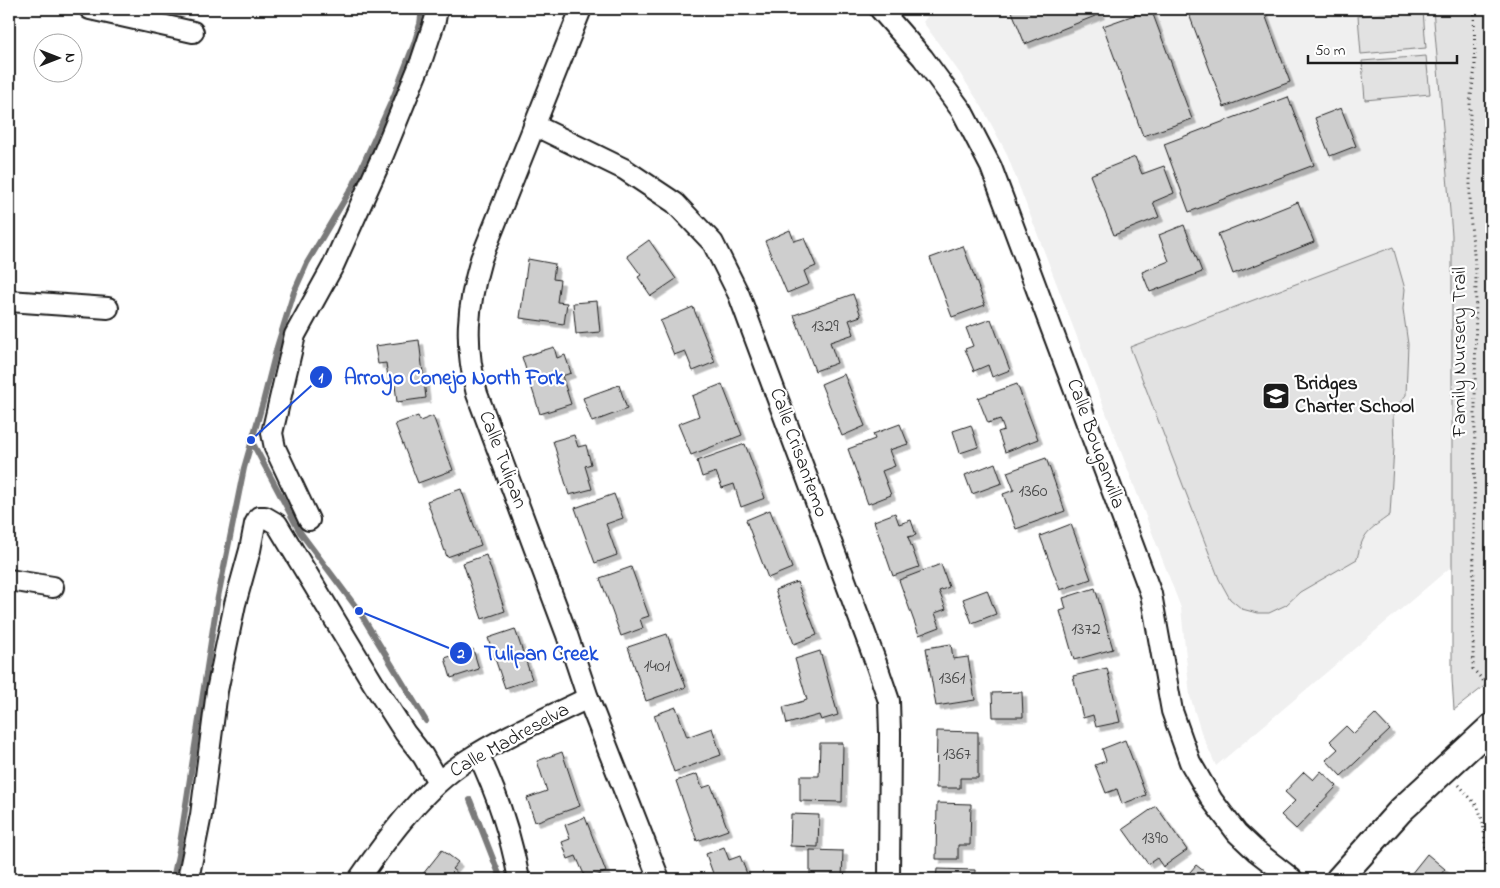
<svg xmlns="http://www.w3.org/2000/svg" width="1500" height="888" font-family="'Indie Flower',sans-serif">
	<defs>
		<filter id="shadow"><feDropShadow dx="4.5" dy="4.5" stdDeviation="0" flood-color="#0004"/></filter>
	</defs>
	<rect width="100%" height="100%" fill="#fff"/>
	<filter id="ink" filterUnits="userSpaceOnUse"><feTurbulence type="fractalNoise" baseFrequency=".02" numOctaves="2"/><feDisplacementMap in="SourceGraphic" scale="10" xChannelSelector="R" yChannelSelector="G"/><feConvolveMatrix kernelMatrix="1 2 1 2 8 2 1 2 1" color-interpolation-filters="sRGB"/></filter>
	<g filter="url(#ink)">
		<!-- built -->
		<polygon fill="#f0f0f0" points="933,9 1433,9 1452,235 1452,566 1216,766 1201,732 1190,696 1181,608 1006,152 982,107 959,72 923,22"/>
		<!-- green -->
		<g fill="#e2e2e2" stroke="#7f7f7f">
			<polygon points="1433,9 1491,9 1491,681 1454,710 1452,679 1452,235"/>
			<polygon points="1423,11 1426,48 1361,54 1358,16"/>
			<polygon points="1426,56 1430,94 1365,100 1362,61"/>
			<path d="M1393 247 1405 289 1403 309 1408 344 1406 395 1397 406 1393 416 1394 447 1390 515C1368 531 1363 532 1357 559L1300 592 1286 605 1269 613H1257L1242 609 1230 599 1219 579 1130 347Z"/>
		</g>
		<g fill="none" stroke-linecap="round" stroke-linejoin="round">
			<!-- stream -->
			<g stroke="#7a7a7a" stroke-width="6">
				<polyline points="251,440 300,532 359,611 426,721"/>
				<polyline points="470,800 501,879"/>
				<polyline points="173,879 179,850 217,602 244,468 263,402 277,347 294,292 307,263 354,184 393,98 414,44 420,24 422,9"/>
			</g>
		</g>
		<!-- building -->
		<g fill="#cecece" stroke="#1c1c1c" filter="url(#shadow)">
			<polygon points="1011,9 1098,9 1100,14 1025,44"/>
			<polygon points="1151,9 1192,119 1143,136 1103,26"/>
			<polygon points="1187,9 1263,9 1290,82 1224,107"/>
			<polygon points="1288,97 1314,165 1189,212 1164,144"/>
			<polygon points="1341,108 1356,146 1330,156 1315,118"/>
			<polygon points="1135,157 1142,174 1164,166 1174,193 1153,202 1159,217 1114,235 1090,175"/>
			<polygon points="1298,202 1314,242 1233,274 1218,234"/>
			<polygon points="1184,225 1202,272 1150,292 1142,272 1169,261 1159,235"/>
			<polygon points="790,230 794,241 804,238 816,266 804,271 809,284 787,293 765,241"/>
			<polygon points="649,240 676,279 651,296 638,277 641,275 627,256"/>
			<polygon points="963,246 985,305 952,317 930,258"/>
			<polygon points="528,259 555,264 553,279 560,280 557,302 567,303 564,324 520,318"/>
			<polygon points="853,294 861,316 849,320 854,334 830,342 837,363 815,371 794,315"/>
			<polygon points="597,301 600,332 576,334 573,303"/>
			<polygon points="693,307 715,362 693,371 685,351 674,355 660,321"/>
			<polygon points="991,319 1010,370 992,377 988,365 974,371 965,349 973,346 966,328"/>
			<polygon points="419,340 426,398 397,402 395,385 389,385 386,363 378,364 375,346"/>
			<polygon points="554,347 557,358 565,355 571,373 562,376 571,404 540,414 522,357"/>
			<polygon points="844,374 865,426 842,436 821,384"/>
			<polygon points="722,384 742,435 691,455 678,424 699,416 692,396"/>
			<polygon points="1017,384 1038,439 1005,452 998,432 1004,430 1000,419 988,423 978,398"/>
			<polygon points="619,385 627,409 592,422 583,398"/>
			<polygon points="418,416 420,421 433,416 453,470 418,483 395,424"/>
			<polygon points="900,424 908,444 889,450 895,466 882,471 891,495 868,504 848,449 875,439 873,434"/>
			<polygon points="971,425 978,447 960,453 953,431"/>
			<polygon points="574,435 578,447 586,445 591,464 585,466 592,489 569,495 553,441"/>
			<polygon points="745,444 765,498 741,507 734,484 722,488 716,472 702,477 697,461"/>
			<polygon points="1046,458 1065,511 1016,529 1003,494 1014,490 1007,472"/>
			<polygon points="995,463 1002,483 972,494 965,475"/>
			<polygon points="461,489 481,545 447,557 427,501"/>
			<polygon points="614,494 623,518 606,524 617,555 595,563 575,508"/>
			<polygon points="770,510 792,568 768,578 746,520"/>
			<polygon points="895,513 899,524 911,520 916,535 908,537 919,567 893,576 874,521"/>
			<polygon points="1071,524 1091,579 1060,590 1040,536"/>
			<polygon points="486,555 505,611 482,619 463,563"/>
			<polygon points="941,564 949,587 939,591 946,609 935,613 940,627 919,635 899,580"/>
			<polygon points="631,567 649,616 640,619 643,628 621,636 600,578"/>
			<polygon points="797,582 817,635 794,644 775,590"/>
			<polygon points="1095,588 1113,649 1074,660 1060,611 1066,609 1063,598"/>
			<polygon points="987,590 996,614 972,623 963,599"/>
			<polygon points="515,629 532,679 505,688 488,638"/>
			<polygon points="667,634 686,687 646,701 628,647"/>
			<polygon points="951,644 953,659 968,657 975,700 936,706 926,648"/>
			<polygon points="473,649 479,669 451,678 445,658"/>
			<polygon points="820,651 838,715 821,720 819,715 787,724 783,707 807,700 795,659"/>
			<polygon points="1107,668 1120,722 1096,727 1093,715 1083,718 1073,676"/>
			<polygon points="1022,692 1023,717 993,717 992,693"/>
			<polygon points="676,707 687,737 712,728 721,755 674,772 654,715"/>
			<polygon points="1375,714 1390,730 1341,776 1326,760 1338,749 1330,741 1346,726 1354,734"/>
			<polygon points="937,731 978,732 978,778 960,778 960,788 936,788"/>
			<polygon points="1125,740 1146,795 1122,804 1117,789 1106,793 1095,765 1106,761 1102,749"/>
			<polygon points="820,743 843,743 842,802 800,801 800,776 819,776"/>
			<polygon points="562,752 580,806 535,822 527,798 547,791 537,761"/>
			<polygon points="1321,771 1337,786 1296,829 1281,815 1295,801 1285,792 1304,772 1313,780"/>
			<polygon points="697,774 702,788 711,785 728,830 697,841 676,781"/>
			<polygon points="937,803 971,804 970,845 958,845 958,859 936,859"/>
			<polygon points="1156,806 1187,850 1163,867 1157,858 1148,864 1123,829"/>
			<polygon points="791,814 819,815 818,847 790,846"/>
			<polygon points="585,817 606,872 588,879 586,879 576,856 568,859 562,842 570,839 565,825"/>
			<polygon points="724,847 729,860 740,856 749,879 715,879 706,854"/>
			<polygon points="442,850 458,862 452,869 465,879 419,879"/>
			<polygon points="810,850 843,851 842,879 810,879"/>
			<polygon points="1427,854 1445,869 1437,879 1407,879"/>
			<polygon points="1196,865 1214,879 1184,879"/>
			<polygon points="937,869 975,870 975,879 936,879"/>
		</g>
		<g fill="none" stroke-linecap="round" stroke-linejoin="round">
			<defs>
				<g id="minor">
					<polyline points="90,9 193,32"/>
					<path d="M581 9 481 259C467 308 464 343 477 394L567 635 588 698 659 879"/>
					<polyline points="880,9 923,58 962,111 991,167 1151,594 1172,711 1190,762 1212,800 1237,833 1256,851 1292,879"/>
					<polyline points="534,125 624,169 675,203 713,243 739,295 876,663 889,701 890,733 889,879"/>
					<polyline points="9,301 108,308"/>
					<polyline points="309,520 275,448 272,433 295,335 333,266 383,155 421,62 435,20 437,9"/>
					<polyline points="9,580 53,587"/>
					<path d="M478 754C497 793 511 837 519 879"/>
					<polyline points="188,879 201,815 217,691 235,604 250,550 255,524 259,517 265,517 277,524 373,683 405,733 423,756 438,782"/>
					<path d="M359 879C388 837 423 789 466 761 504 736 547 718 588 698"/>
				</g>
				<polyline id="major" points="1339,879 1401,810 1491,727"/>
			</defs>
			<!-- minor casing -->
			<use href="#minor" stroke="#1c1c1c" stroke-width="24"/>
			<!-- major casing -->
			<use href="#major" stroke="#1c1c1c" stroke-width="29"/>
			<!-- path -->
			<g stroke="#1c1c1c" stroke-width="3" stroke-dasharray="1 4" stroke-linecap="butt">
				<polyline points="1474,9 1475,68 1470,102 1470,215 1476,274 1473,669 1491,689"/>
				<polyline points="1459,785 1478,807 1483,822 1489,879"/>
			</g>
			<!-- minor -->
			<use href="#minor" stroke="#fff" stroke-width="20"/>
			<!-- major -->
			<use href="#major" stroke="#fff" stroke-width="25"/>
		</g>
	</g>
	<!-- icons -->
	<defs>
		<symbol id="school-square" viewBox="-11 -11 22 22"><rect x="-9" y="-9" width="18" height="18" rx="4" fill="#1c1c1c" stroke="#fff"/><path d="M0-5L7-2L0 1L-7-2ZM-4 1L0 2.5L4 1V4Q0 6-4 4Z" fill="#fff"/></symbol>
	</defs>
	<g fill-rule="evenodd">
		<use href="#school-square" x="1260" y="380" width="32" height="32"/>
	</g>
	<g text-anchor="middle" dominant-baseline="central" stroke-width="4.5" stroke-linejoin="round" paint-order="stroke">
		<!-- number labels -->
		<g font-size="18" fill="#484848">
			<text x="825" y="327">1329</text>
			<text x="1033" y="492">1360</text>
			<text x="1086" y="630">1372</text>
			<text x="657" y="667">1401</text>
			<text x="952" y="679">1361</text>
			<text x="957" y="755">1367</text>
			<text x="1155" y="839">1390</text>
		</g>
		<!-- street labels -->
		<g font-size="20" fill="#1c1c1c" stroke="#fff">
			<text transform="translate(1460 352) rotate(-90)">Family Nursery Trail</text>
			<text transform="translate(1095 444) rotate(70)">Calle Bouganvilla</text>
			<text transform="translate(798 453) rotate(70)">Calle Crisantemo</text>
			<text transform="translate(502 460) rotate(69)">Calle Tulipan</text>
			<text transform="translate(510 741) rotate(-29)">Calle Madreselva</text>
		</g>
		<!-- poi labels -->
		<g font-size="20" font-weight="bold" fill="#1c1c1c" stroke="#fff" text-anchor="start">
			<text x="1295" y="384">Bridges<tspan x="1295" dy="23">Charter School</tspan></text>
		</g>
	</g>
	<!-- callouts -->
	<path fill="none" stroke="#1d4ed8" stroke-width="2" d="M251 440L321 377M359 611L461 653"/>
	<g fill="#1d4ed8" stroke="#fff" stroke-width="2">
		<circle cx="251" cy="440" r="5"/>
		<circle cx="359" cy="611" r="5"/>
		<circle cx="321" cy="377" r="12"/>
		<circle cx="461" cy="653" r="12"/>
	</g>
	<g font-size="15" text-anchor="middle" font-weight="bold" fill="#fff">
		<text x="321" y="382">1</text>
		<text x="461" y="658">2</text>
	</g>
	<g font-size="21" text-anchor="middle" font-weight="bold" fill="#1d4ed8" stroke="#fff" stroke-width="4.5" stroke-linejoin="round" paint-order="stroke">
		<text x="454" y="384">Arroyo Conejo North Fork</text>
		<text x="541" y="660">Tulipan Creek</text>
	</g>
	<!-- margin -->
	<rect width="1500" height="888" fill="none" stroke="#fff" stroke-width="30"/>
	<rect x="15" y="15" width="1470" height="858" fill="none" stroke="#1c1c1c" stroke-width="2" filter="url(#ink)"/>
	<!-- north arrow -->
	<g transform="translate(58 58) rotate(90)"><circle r="24" fill="#ffffff" stroke="#a4a4a4"/>
	<path d="M0-4L9 19L0 12L-9 19Z" fill="#1c1c1c"/>
	<text y="-8" font-size="14" font-weight="bold" text-anchor="middle" fill="#1c1c1c">N</text>
	</g>
	<!-- scale -->
	<path d="M1308 55v8h149v-8" fill="none" stroke="#1c1c1c" stroke-width="2.5"/>
	<text x="1315" y="55" font-size="15" fill="#1c1c1c" stroke="#ffffff" stroke-width="4" paint-order="stroke">50 m</text>
</svg>
